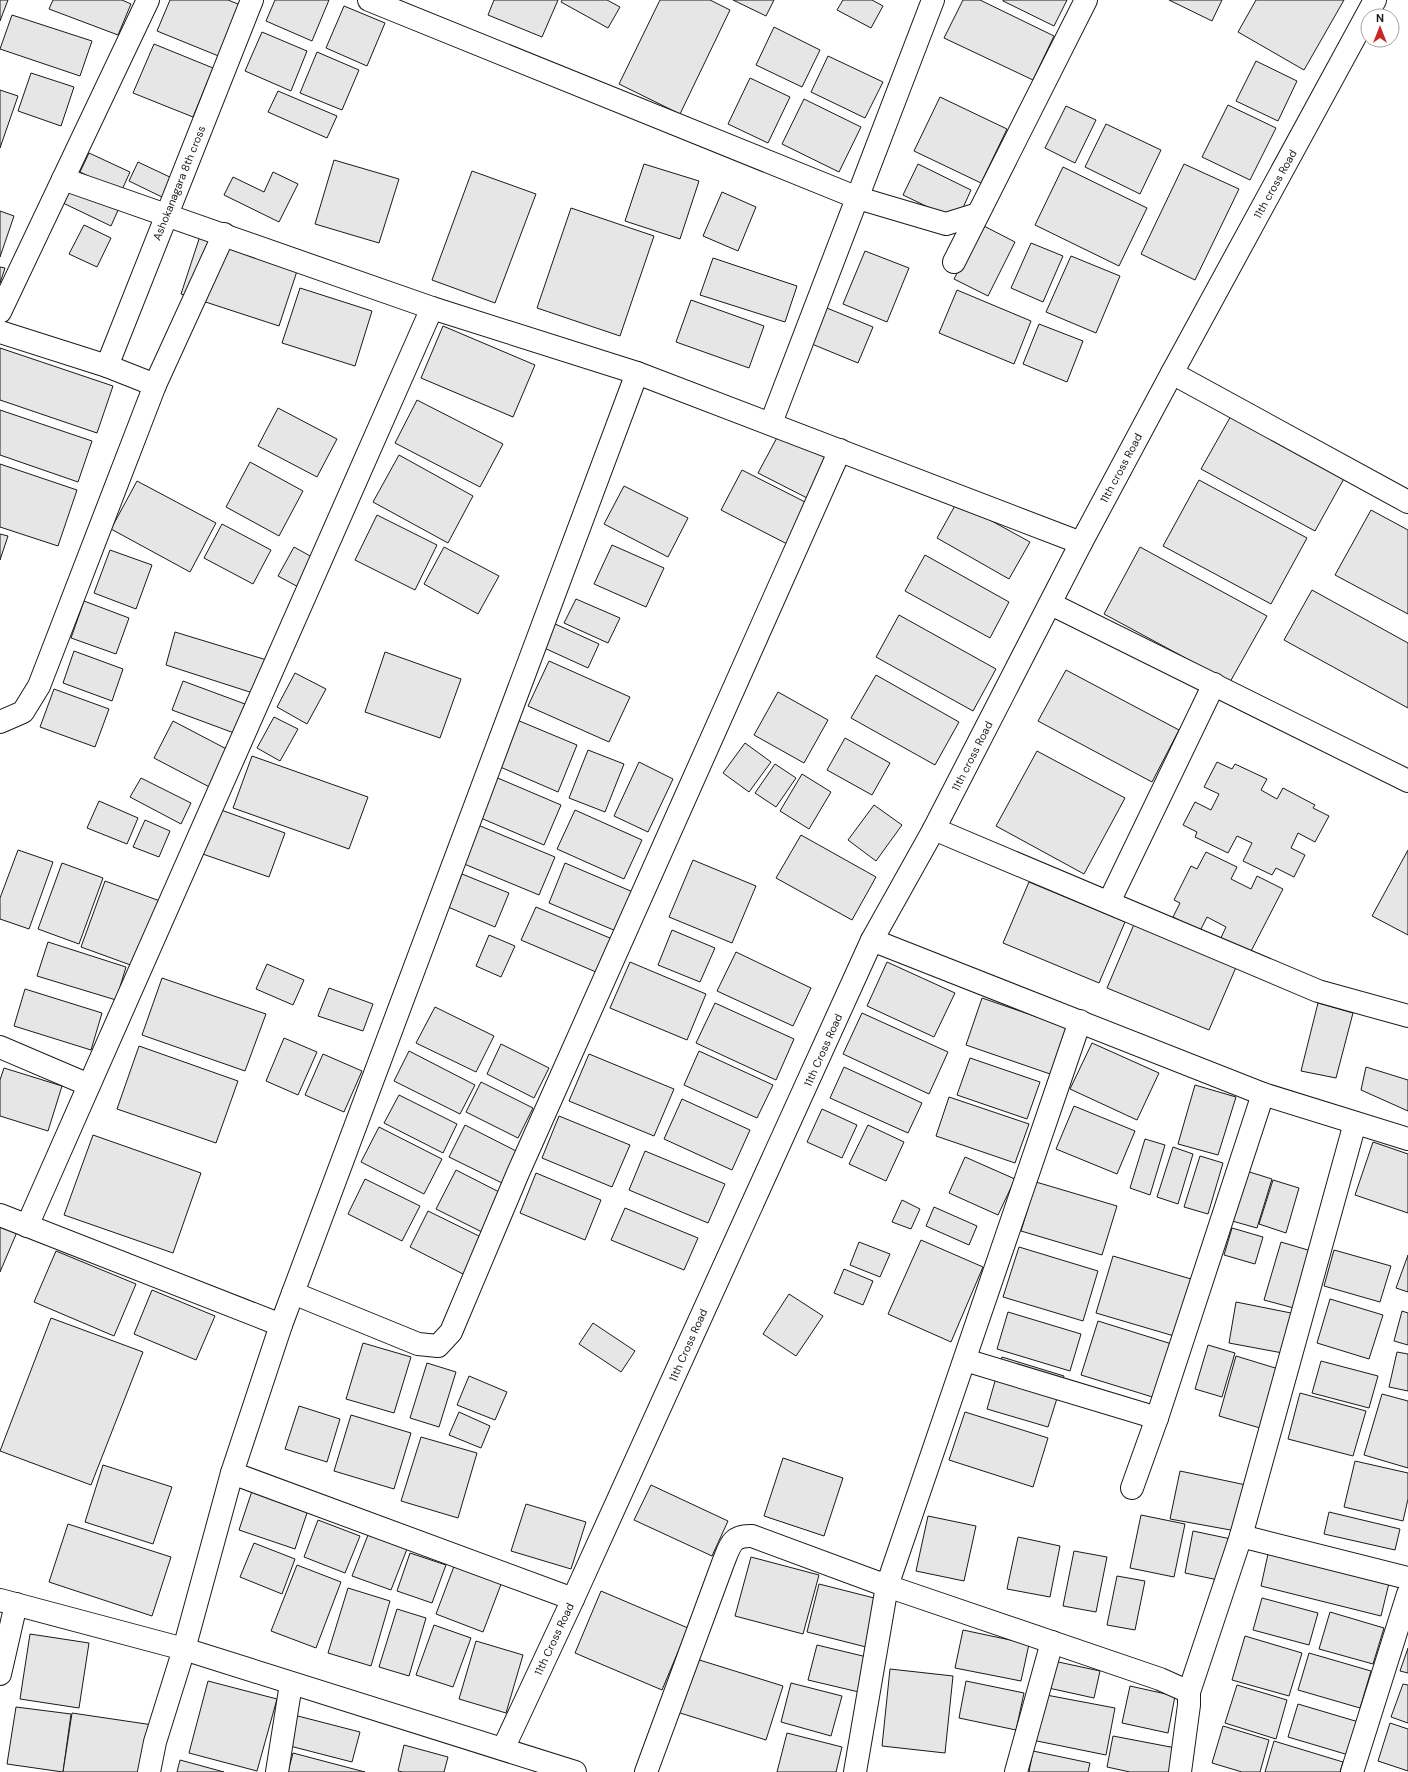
<svg xmlns="http://www.w3.org/2000/svg" width="1408" height="1772" font-family="'DM Sans',sans-serif">
	<rect width="100%" height="100%" fill="#fff"/>
	<!-- building -->
	<g fill="#e6e6e6" stroke="#1a1a1a">
		<polygon points="0,0 8,0 0,21"/>
		<polygon points="53,0 122,0 131,4 118,35 49,9"/>
		<polygon points="170,0 228,0 243,6 221,57 157,31"/>
		<polygon points="275,0 329,0 312,41 266,21"/>
		<polygon points="494,0 558,0 542,37 488,15"/>
		<polygon points="562,0 607,0 620,7 608,28 561,2"/>
		<polygon points="660,0 710,0 730,10 680,114 619,84"/>
		<polygon points="733,0 774,0 766,16"/>
		<polygon points="843,0 872,0 883,6 871,28 837,10"/>
		<polygon points="963,0 980,0 1054,36 1033,80 944,38"/>
		<polygon points="1003,0 1067,0 1054,26 1003,1"/>
		<polygon points="1169,0 1222,0 1212,21"/>
		<polygon points="1256,0 1344,0 1304,70 1238,32"/>
		<polygon points="344,6 385,23 367,66 326,48"/>
		<polygon points="12,15 92,41 80,76 0,49"/>
		<polygon points="774,27 820,50 802,87 756,65"/>
		<polygon points="262,32 307,51 291,91 245,71"/>
		<polygon points="154,44 213,68 193,117 133,93"/>
		<polygon points="317,52 359,70 342,110 300,93"/>
		<polygon points="828,56 883,82 865,118 811,92"/>
		<polygon points="1256,61 1297,81 1278,121 1236,101"/>
		<polygon points="31,73 74,87 61,126 18,111"/>
		<polygon points="750,78 790,97 768,143 728,124"/>
		<polygon points="0,90 18,96 0,148"/>
		<polygon points="278,91 337,116 327,138 268,112"/>
		<polygon points="940,97 1007,129 981,183 914,151"/>
		<polygon points="804,99 861,127 839,172 782,144"/>
		<polygon points="1228,105 1276,128 1250,180 1202,157"/>
		<polygon points="1066,106 1096,120 1075,163 1045,148"/>
		<polygon points="1106,124 1161,150 1140,194 1085,167"/>
		<polygon points="89,153 130,172 121,192 80,172"/>
		<polygon points="334,160 399,179 379,243 315,224"/>
		<polygon points="138,162 174,179 164,198 129,181"/>
		<polygon points="644,164 699,181 680,239 625,221"/>
		<polygon points="918,164 971,190 957,221 903,195"/>
		<polygon points="1184,164 1239,189 1195,280 1141,254"/>
		<polygon points="1063,167 1147,208 1119,266 1035,225"/>
		<polygon points="472,171 536,194 495,303 432,280"/>
		<polygon points="273,172 298,184 279,222 224,195 233,177 264,192"/>
		<polygon points="72,185 119,208 111,226 63,203"/>
		<polygon points="722,192 756,207 738,251 703,236"/>
		<polygon points="571,208 654,236 620,336 537,308"/>
		<polygon points="0,211 14,216 0,257"/>
		<polygon points="84,225 111,238 97,267 69,254"/>
		<polygon points="982,225 1015,242 988,296 954,279"/>
		<polygon points="201,233 299,265 279,326 181,294"/>
		<polygon points="1031,243 1063,256 1043,302 1011,288"/>
		<polygon points="865,251 909,268 887,322 843,304"/>
		<polygon points="1071,256 1120,276 1096,333 1046,312"/>
		<polygon points="713,258 797,286 785,322 700,295"/>
		<polygon points="0,267 5,268 0,283"/>
		<polygon points="300,288 372,311 355,366 282,343"/>
		<polygon points="957,290 1031,321 1014,364 939,333"/>
		<polygon points="691,300 764,326 749,368 676,342"/>
		<polygon points="822,306 873,327 858,363 807,342"/>
		<polygon points="1039,324 1083,341 1067,382 1023,364"/>
		<polygon points="443,326 535,365 513,417 421,378"/>
		<polygon points="0,348 113,386 97,433 0,400"/>
		<polygon points="417,400 503,444 480,487 395,443"/>
		<polygon points="278,408 337,439 317,477 258,446"/>
		<polygon points="0,410 92,441 78,482 0,455"/>
		<polygon points="1232,414 1346,475 1315,531 1201,469"/>
		<polygon points="780,432 834,459 813,501 758,473"/>
		<polygon points="399,455 473,496 448,543 373,502"/>
		<polygon points="250,462 303,491 279,536 226,507"/>
		<polygon points="0,464 77,490 58,546 0,527"/>
		<polygon points="742,470 811,505 791,546 721,510"/>
		<polygon points="1199,480 1307,538 1271,604 1163,546"/>
		<polygon points="137,481 216,523 190,572 111,529"/>
		<polygon points="624,486 688,518 668,557 604,524"/>
		<polygon points="957,502 1030,542 1009,579 937,538"/>
		<polygon points="1371,510 1408,530 1408,614 1335,575"/>
		<polygon points="377,515 437,545 415,590 355,560"/>
		<polygon points="222,524 271,550 253,584 204,558"/>
		<polygon points="0,534 8,536 0,560"/>
		<polygon points="612,545 664,568 646,607 594,584"/>
		<polygon points="294,547 330,567 315,596 278,576"/>
		<polygon points="444,547 499,576 478,614 424,584"/>
		<polygon points="1140,547 1267,616 1230,682 1104,614"/>
		<polygon points="110,550 152,565 136,609 94,593"/>
		<polygon points="925,555 1009,602 990,638 905,591"/>
		<polygon points="1312,590 1408,643 1408,708 1284,640"/>
		<polygon points="576,599 620,618 608,643 564,623"/>
		<polygon points="84,601 129,618 116,654 71,638"/>
		<polygon points="899,615 996,669 973,711 876,657"/>
		<polygon points="553,623 599,644 588,668 542,647"/>
		<polygon points="175,632 270,661 259,695 166,665"/>
		<polygon points="74,651 123,669 112,701 63,683"/>
		<polygon points="385,652 461,679 440,738 365,712"/>
		<polygon points="549,661 630,697 609,742 528,706"/>
		<polygon points="1066,670 1179,730 1152,782 1038,721"/>
		<polygon points="295,673 326,689 307,724 277,707"/>
		<polygon points="876,675 959,722 935,765 851,718"/>
		<polygon points="183,681 245,704 234,733 172,710"/>
		<polygon points="54,689 109,709 95,747 40,727"/>
		<polygon points="778,692 828,720 804,763 754,735"/>
		<polygon points="274,717 298,729 280,761 257,748"/>
		<polygon points="517,720 577,745 558,792 498,766"/>
		<polygon points="173,721 238,755 219,792 154,758"/>
		<polygon points="845,738 890,763 872,795 827,770"/>
		<polygon points="745,743 771,762 749,792 723,773"/>
		<polygon points="588,750 624,764 605,812 569,798"/>
		<polygon points="1037,751 1125,798 1084,874 996,826"/>
		<polygon points="252,756 368,797 349,849 233,808"/>
		<polygon points="639,762 673,779 648,832 614,816"/>
		<polygon points="1217,762 1232,769 1235,764 1267,779 1261,790 1277,799 1283,788 1315,805 1313,808 1329,816 1315,842 1298,833 1291,848 1305,855 1294,877 1276,868 1272,875 1243,861 1252,843 1237,836 1228,853 1195,837 1197,832 1183,825 1195,802 1211,810 1219,794 1204,787"/>
		<polygon points="775,764 796,778 776,807 755,793"/>
		<polygon points="802,774 831,792 809,829 780,811"/>
		<polygon points="493,776 561,805 544,845 476,816"/>
		<polygon points="141,778 191,803 181,824 130,797"/>
		<polygon points="99,801 138,818 127,844 87,828"/>
		<polygon points="874,805 902,825 876,861 848,840"/>
		<polygon points="210,806 285,833 269,877 194,851"/>
		<polygon points="575,810 642,840 624,879 557,849"/>
		<polygon points="145,820 170,831 159,857 133,847"/>
		<polygon points="473,823 555,857 539,895 457,861"/>
		<polygon points="801,835 876,877 852,920 776,878"/>
		<polygon points="18,850 53,862 29,929 0,919 0,898"/>
		<polygon points="1408,850 1408,935 1372,916"/>
		<polygon points="1206,852 1237,867 1231,879 1251,889 1257,876 1283,889 1248,957 1219,942 1226,927 1207,917 1200,931 1173,917 1180,903 1174,900 1191,866 1197,869"/>
		<polygon points="693,860 756,886 732,943 669,917"/>
		<polygon points="62,863 103,878 79,944 38,929"/>
		<polygon points="565,863 633,892 616,931 549,903"/>
		<polygon points="462,874 509,893 495,927 448,907"/>
		<polygon points="105,881 160,901 136,967 81,947"/>
		<polygon points="1029,882 1125,922 1099,983 1003,943"/>
		<polygon points="536,907 617,941 603,975 521,940"/>
		<polygon points="1135,922 1237,965 1209,1030 1107,988"/>
		<polygon points="672,930 715,948 700,982 658,965"/>
		<polygon points="489,935 515,946 501,977 476,966"/>
		<polygon points="48,942 126,967 116,1000 37,976"/>
		<polygon points="736,952 811,988 793,1026 717,991"/>
		<polygon points="630,962 706,994 687,1040 610,1008"/>
		<polygon points="887,962 955,993 934,1037 867,1006"/>
		<polygon points="267,964 304,980 293,1005 256,989"/>
		<polygon points="162,978 266,1014 245,1071 142,1035"/>
		<polygon points="329,988 373,1004 363,1031 318,1016"/>
		<polygon points="25,989 102,1013 91,1050 14,1026"/>
		<polygon points="982,998 1069,1028 1053,1075 966,1045"/>
		<polygon points="715,1003 794,1039 776,1080 696,1043"/>
		<polygon points="1318,1003 1353,1013 1336,1078 1301,1071"/>
		<polygon points="435,1007 494,1036 476,1072 416,1043"/>
		<polygon points="862,1013 948,1052 929,1094 843,1054"/>
		<polygon points="284,1038 317,1052 298,1095 266,1081"/>
		<polygon points="1092,1043 1159,1073 1137,1120 1070,1089"/>
		<polygon points="501,1044 549,1068 534,1098 487,1074"/>
		<polygon points="139,1046 238,1081 216,1143 117,1109"/>
		<polygon points="409,1051 475,1085 460,1114 394,1081"/>
		<polygon points="699,1051 773,1085 757,1118 684,1085"/>
		<polygon points="323,1054 362,1071 344,1112 305,1095"/>
		<polygon points="589,1054 674,1089 654,1136 569,1101"/>
		<polygon points="970,1058 1040,1082 1027,1119 957,1095"/>
		<polygon points="844,1067 922,1103 908,1133 830,1098"/>
		<polygon points="1366,1067 1408,1080 1408,1111 1361,1090"/>
		<polygon points="4,1068 62,1086 48,1131 0,1116 0,1080"/>
		<polygon points="481,1082 533,1108 518,1138 466,1112"/>
		<polygon points="1195,1085 1236,1097 1218,1155 1178,1144"/>
		<polygon points="399,1095 457,1124 443,1153 384,1123"/>
		<polygon points="949,1097 1029,1124 1015,1163 936,1136"/>
		<polygon points="682,1099 750,1130 732,1170 664,1139"/>
		<polygon points="1074,1106 1135,1131 1117,1174 1056,1149"/>
		<polygon points="822,1109 857,1125 842,1158 807,1142"/>
		<polygon points="559,1116 630,1145 612,1187 542,1158"/>
		<polygon points="465,1125 520,1153 504,1184 449,1157"/>
		<polygon points="868,1125 904,1142 886,1181 849,1164"/>
		<polygon points="379,1127 442,1159 424,1194 361,1162"/>
		<polygon points="93,1135 201,1173 173,1253 64,1215"/>
		<polygon points="1145,1139 1165,1145 1150,1195 1130,1188"/>
		<polygon points="1373,1142 1408,1154 1408,1213 1355,1195"/>
		<polygon points="1173,1147 1193,1154 1178,1204 1157,1197"/>
		<polygon points="645,1151 725,1184 708,1223 629,1190"/>
		<polygon points="1200,1156 1223,1163 1208,1214 1184,1207"/>
		<polygon points="965,1157 1015,1179 998,1215 949,1193"/>
		<polygon points="1240,1169 1272,1179 1257,1228 1225,1219"/>
		<polygon points="456,1170 507,1196 488,1235 436,1209"/>
		<polygon points="536,1173 601,1200 585,1240 520,1213"/>
		<polygon points="365,1179 420,1206 402,1241 348,1214"/>
		<polygon points="1273,1180 1299,1188 1286,1233 1259,1224"/>
		<polygon points="1036,1182 1117,1206 1102,1255 1021,1231"/>
		<polygon points="902,1200 920,1209 911,1229 892,1222"/>
		<polygon points="934,1207 977,1226 969,1245 926,1226"/>
		<polygon points="625,1208 698,1238 684,1270 611,1240"/>
		<polygon points="428,1211 483,1238 465,1275 410,1247"/>
		<polygon points="0,1224 17,1232 0,1272"/>
		<polygon points="1232,1228 1263,1237 1255,1264 1224,1255"/>
		<polygon points="921,1240 983,1267 951,1342 888,1314"/>
		<polygon points="859,1242 890,1254 880,1277 850,1265"/>
		<polygon points="1281,1242 1318,1253 1301,1310 1264,1300"/>
		<polygon points="1019,1247 1098,1271 1083,1321 1003,1297"/>
		<polygon points="1334,1250 1391,1266 1380,1302 1324,1286"/>
		<polygon points="56,1251 136,1284 114,1336 34,1302"/>
		<polygon points="1408,1255 1408,1292 1396,1288"/>
		<polygon points="1113,1256 1191,1279 1174,1336 1096,1313"/>
		<polygon points="844,1269 873,1281 863,1305 834,1293"/>
		<polygon points="152,1290 215,1316 196,1360 134,1334"/>
		<polygon points="789,1294 823,1316 796,1356 763,1334"/>
		<polygon points="1330,1299 1383,1315 1369,1359 1317,1343"/>
		<polygon points="1236,1302 1296,1314 1288,1354 1229,1343"/>
		<polygon points="1402,1311 1408,1313 1408,1345 1394,1341"/>
		<polygon points="1008,1312 1081,1334 1070,1371 997,1349"/>
		<polygon points="51,1318 143,1352 91,1485 0,1451"/>
		<polygon points="1098,1321 1175,1345 1159,1399 1081,1375"/>
		<polygon points="593,1323 635,1351 621,1372 579,1344"/>
		<polygon points="363,1343 411,1357 394,1413 346,1399"/>
		<polygon points="1208,1345 1235,1353 1222,1397 1195,1389"/>
		<polygon points="1397,1352 1408,1354 1408,1391 1389,1387"/>
		<polygon points="1236,1356 1285,1371 1267,1430 1219,1416"/>
		<polygon points="1002,1357 1064,1376 1048,1427 987,1409"/>
		<polygon points="1321,1361 1378,1376 1369,1408 1312,1393"/>
		<polygon points="427,1363 456,1372 439,1427 410,1418"/>
		<polygon points="469,1376 507,1392 495,1420 457,1405"/>
		<polygon points="1300,1393 1366,1411 1353,1456 1288,1439"/>
		<polygon points="1382,1394 1408,1401 1408,1468 1364,1455"/>
		<polygon points="299,1406 340,1419 327,1462 285,1449"/>
		<polygon points="459,1412 490,1426 481,1448 449,1435"/>
		<polygon points="965,1412 1048,1438 1033,1487 949,1460"/>
		<polygon points="351,1415 411,1433 394,1489 334,1471"/>
		<polygon points="421,1437 477,1453 458,1518 401,1501"/>
		<polygon points="783,1458 843,1478 824,1536 764,1516"/>
		<polygon points="1355,1461 1408,1473 1408,1499 1403,1521 1344,1507"/>
		<polygon points="103,1465 172,1487 153,1544 85,1522"/>
		<polygon points="1180,1471 1246,1485 1236,1531 1170,1519"/>
		<polygon points="651,1485 728,1521 712,1556 634,1520"/>
		<polygon points="253,1488 309,1507 295,1549 239,1530"/>
		<polygon points="526,1504 586,1522 571,1569 511,1551"/>
		<polygon points="1329,1512 1400,1529 1395,1550 1324,1534"/>
		<polygon points="1141,1515 1185,1524 1174,1577 1130,1568"/>
		<polygon points="928,1516 976,1526 964,1581 916,1571"/>
		<polygon points="318,1520 360,1536 345,1573 304,1557"/>
		<polygon points="68,1524 171,1557 152,1616 49,1582"/>
		<polygon points="1193,1531 1231,1539 1223,1581 1185,1573"/>
		<polygon points="368,1535 407,1549 391,1590 352,1576"/>
		<polygon points="1018,1537 1060,1546 1050,1597 1007,1589"/>
		<polygon points="254,1543 295,1559 282,1594 240,1577"/>
		<polygon points="1270,1545 1391,1575 1381,1616 1261,1586"/>
		<polygon points="1074,1551 1107,1557 1096,1612 1063,1606"/>
		<polygon points="410,1553 446,1565 432,1603 397,1591"/>
		<polygon points="751,1557 819,1575 803,1634 735,1616"/>
		<polygon points="456,1561 503,1579 483,1632 436,1614"/>
		<polygon points="297,1565 341,1582 316,1648 271,1631"/>
		<polygon points="1117,1576 1145,1581 1135,1630 1107,1625"/>
		<polygon points="819,1584 882,1600 870,1648 807,1632"/>
		<polygon points="348,1588 390,1601 371,1666 328,1653"/>
		<polygon points="601,1591 688,1628 662,1690 575,1653"/>
		<polygon points="1262,1598 1318,1613 1309,1645 1253,1630"/>
		<polygon points="397,1609 426,1618 409,1676 379,1667"/>
		<polygon points="1330,1612 1384,1628 1373,1664 1319,1649"/>
		<polygon points="434,1625 471,1638 453,1687 416,1675"/>
		<polygon points="963,1630 1029,1644 1021,1681 955,1668"/>
		<polygon points="30,1634 89,1643 79,1708 20,1699"/>
		<polygon points="1245,1636 1302,1653 1289,1696 1232,1680"/>
		<polygon points="476,1641 523,1655 506,1713 459,1699"/>
		<polygon points="817,1645 871,1658 863,1693 808,1680"/>
		<polygon points="1408,1648 1408,1673 1400,1671"/>
		<polygon points="1309,1653 1371,1671 1360,1708 1298,1690"/>
		<polygon points="693,1658 783,1686 766,1740 677,1712"/>
		<polygon points="1049,1660 1100,1671 1094,1698 1044,1687"/>
		<polygon points="890,1669 953,1676 945,1753 882,1746"/>
		<polygon points="208,1681 277,1699 257,1771 189,1753"/>
		<polygon points="966,1681 1024,1693 1016,1730 959,1718"/>
		<polygon points="791,1683 842,1696 831,1736 781,1722"/>
		<polygon points="1403,1684 1408,1685 1408,1723 1391,1717"/>
		<polygon points="1237,1685 1287,1700 1276,1739 1225,1723"/>
		<polygon points="1130,1686 1175,1696 1168,1733 1122,1723"/>
		<polygon points="1041,1694 1115,1708 1106,1755 1032,1740"/>
		<polygon points="1298,1704 1362,1723 1352,1756 1288,1737"/>
		<polygon points="16,1707 71,1714 63,1772 7,1764"/>
		<polygon points="72,1713 153,1725 146,1772 63,1772"/>
		<polygon points="294,1715 360,1732 352,1762 286,1745"/>
		<polygon points="1390,1723 1408,1729 1408,1771 1378,1761"/>
		<polygon points="1223,1726 1269,1740 1260,1772 1242,1772 1212,1763"/>
		<polygon points="787,1733 842,1747 836,1772 777,1772"/>
		<polygon points="1113,1736 1181,1749 1176,1772 1130,1772 1107,1767"/>
		<polygon points="1274,1741 1343,1762 1340,1772 1265,1772"/>
		<polygon points="404,1745 448,1757 444,1772 403,1772 398,1771"/>
		<polygon points="1033,1751 1090,1763 1088,1772 1029,1772"/>
		<polygon points="293,1753 365,1772 288,1772"/>
		<polygon points="180,1760 224,1772 177,1772"/>
	</g>
	<g fill="none" stroke-linecap="round" stroke-linejoin="round">
		<defs>
			<g id="street">
				<polyline points="369,0 858,198 946,224 978,214"/>
				<polyline points="63,179 432,308 637,373 1081,543"/>
				<polyline points="954,262 1086,0"/>
				<polyline points="0,312 148,0"/>
				<polyline points="0,332 107,366 155,385"/>
				<polyline points="107,366 252,0"/>
				<polyline points="1172,373 1408,502"/>
				<polyline points="771,423 933,0"/>
				<polyline points="1051,604 1408,781"/>
				<polyline points="0,722 23,712 39,686 155,385 224,234"/>
				<polyline points="934,829 1318,991 1408,1016"/>
				<polyline points="1109,902 1214,684"/>
				<polyline points="872,940 1263,1094 1408,1139"/>
				<polyline points="0,1047 89,1085"/>
				<polyline points="0,1215 281,1325"/>
				<polyline points="27,1226 432,308"/>
				<polyline points="293,1293 418,1344 438,1346 451,1332 518,1173 840,450"/>
				<polyline points="965,1360 1157,1418"/>
				<polyline points="232,1473 573,1599"/>
				<polyline points="1132,1488 1157,1418 1263,1094"/>
				<polyline points="1241,1536 1408,1578"/>
				<polyline points="0,1600 184,1649 575,1772"/>
				<polyline points="0,1674 16,1604"/>
				<polyline points="1189,1692 1241,1536 1355,1123"/>
				<polyline points="503,1749 573,1599 872,940 934,829 1081,543 1172,373 1375,0"/>
				<polyline points="149,1772 155,1742 184,1649 232,1473 281,1325 637,373"/>
				<polyline points="277,1772 291,1684"/>
				<path d="M646 1772 723 1563C730 1546 731 1535 752 1536L887 1586 1160 1679 1189 1692V1705L1180 1772"/>
				<polyline points="855,1772 887,1586 1080,1021"/>
				<polyline points="1016,1772 1052,1642"/>
				<polyline points="1352,1772 1408,1594"/>
			</g>
		</defs>
		<!-- street casing -->
		<use href="#street" stroke="#1a1a1a" stroke-width="24"/>
		<!-- street -->
		<use href="#street" stroke="#fff" stroke-width="22"/>
	</g>
	<g text-anchor="middle" dominant-baseline="central" stroke-width="3" stroke-linejoin="round" paint-order="stroke">
		<!-- street labels -->
		<g font-size="11" fill="#1a1a1a" stroke="#fff">
			<text transform="translate(179 183) rotate(-68)">Ashokanagara 8th cross</text>
			<text transform="translate(1275 184) rotate(-61)">11th cross Road</text>
			<text transform="translate(1121 468) rotate(-62)">11th cross Road</text>
			<text transform="translate(972 756) rotate(-63)">11th cross Road</text>
			<text transform="translate(823 1050) rotate(-66)">11th Cross Road</text>
			<text transform="translate(688 1345) rotate(-66)">11th Cross Road</text>
			<text transform="translate(554 1639) rotate(-65)">11th Cross Road</text>
		</g>
	</g>
	<!-- north arrow -->
	<g transform="translate(1380 28)"><circle r="19" fill="#ffffff" stroke="#a3a3a3"/>
	<path d="M0-3L7 15L0 10L-7 15Z" fill="#c62828"/>
	<text y="-6" font-size="11" font-weight="bold" text-anchor="middle" fill="#1a1a1a">N</text>
	</g>
</svg>
